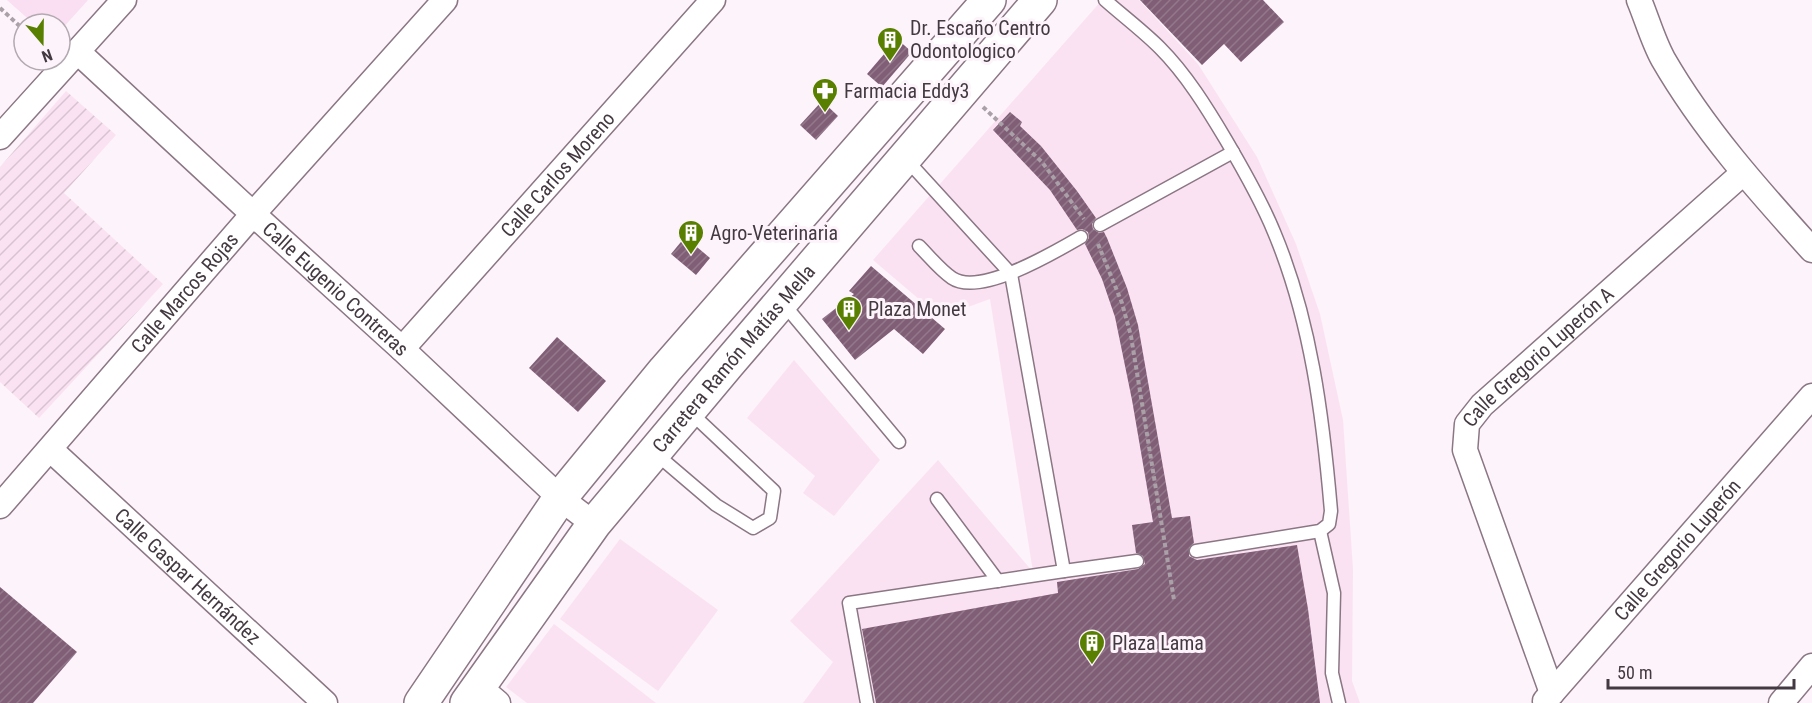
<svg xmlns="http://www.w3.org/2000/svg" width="1812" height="703" font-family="'Roboto Condensed',sans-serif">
	<defs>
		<pattern id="industrial-furrows" width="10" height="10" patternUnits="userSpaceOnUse" patternTransform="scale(1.5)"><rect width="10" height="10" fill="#fbe2f3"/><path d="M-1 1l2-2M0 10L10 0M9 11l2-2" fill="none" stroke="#d8c3d1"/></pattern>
		<pattern id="building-hatch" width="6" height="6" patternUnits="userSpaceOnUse" patternTransform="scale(1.5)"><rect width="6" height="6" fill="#805e76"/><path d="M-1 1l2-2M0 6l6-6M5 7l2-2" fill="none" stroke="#92788a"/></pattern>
	</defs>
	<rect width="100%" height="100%" fill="#fdf3fa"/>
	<!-- built -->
	<g fill="#fbe2f3">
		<polygon points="1102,0 1139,0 1198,64 1257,157 1296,244 1320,314 1343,420 1353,569 1352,681 1360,703 803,703 833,662 790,621 938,460 1033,572 990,299 940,317 873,260"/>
		<polygon points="794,360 880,460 834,516 803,493 815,476 747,418"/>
		<polygon points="620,539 718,610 658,691 560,619"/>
		<polygon points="554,624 656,703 527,703 506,687"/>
	</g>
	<!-- industrial -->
	<polygon fill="url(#industrial-furrows)" points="66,91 116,135 64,193 163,284 39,418 0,382 0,167"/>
	<!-- green -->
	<polygon fill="#fadef1" points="7,0 88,0 60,31 60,24 34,24"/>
	<!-- building -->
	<g fill="url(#building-hatch)">
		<polygon points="1140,0 1263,0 1284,22 1241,62 1224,44 1202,65"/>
		<polygon points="897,39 912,52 882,87 867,74"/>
		<polygon points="822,101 838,116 816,140 800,125"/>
		<polygon points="1010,112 1022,122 1020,126 1041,146 1077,191 1096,218 1092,224 1093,229 1099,233 1104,232 1107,238 1127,288 1138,325 1172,518 1190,516 1194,543 1189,548 1189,556 1197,560 1297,545 1308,609 1320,703 876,703 862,629 1058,593 1057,582 1138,569 1145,564 1143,556 1136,553 1132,525 1153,522 1132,400 1115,317 1102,279 1085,244 1089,238 1088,232 1082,229 1077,230 1050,190 993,130"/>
		<polygon points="685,237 710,258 696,275 671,254"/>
		<polygon points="871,266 945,329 923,354 894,329 855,360 822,319 854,294 849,291"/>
		<polygon points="557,337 606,381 578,412 529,368"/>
		<polygon points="0,587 77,652 33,703 0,703"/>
	</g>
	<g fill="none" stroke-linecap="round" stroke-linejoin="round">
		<defs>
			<g id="service">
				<path d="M1105 0C1123 16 1143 31 1160 48 1186 74 1207 108 1226 140 1243 169 1261 200 1274 232 1311 320 1323 417 1331 511L1329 524 1320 531 1196 551"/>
				<polyline points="1100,225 1233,152"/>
				<path d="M919 246C929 256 940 270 952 278 980 297 1055 252 1081 237"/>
				<polyline points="782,302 899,442"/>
				<polyline points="655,453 716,505 753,528 770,518 774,491 690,412"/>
				<polyline points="937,499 998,581"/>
				<polyline points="1320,531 1334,593 1332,673 1339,703"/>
				<polyline points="1064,571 1137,561"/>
				<polyline points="867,703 849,603 1064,571 1011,274 905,158"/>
			</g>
			<g id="minor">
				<path d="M1639 0C1647 19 1653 41 1663 59 1704 130 1758 190 1812 250"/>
				<path id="s1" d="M78 52 253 214 402 349 560 498 594 524"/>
				<polyline points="0,137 124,0"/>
				<path id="s2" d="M402 349 713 0"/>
				<path id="s3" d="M51 450 325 703"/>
				<path id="s4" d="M0 506 253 214 445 0"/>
				<polyline points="478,686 498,703"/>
				<path id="s5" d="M1552 693 1465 450 1467 424 1482 405 1743 173"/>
				<path id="s6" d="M1545 701 1812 396"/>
				<polyline points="1781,703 1812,666"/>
			</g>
			<g id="primary">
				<polyline points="421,703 560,498 665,370 989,0"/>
				<path id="s7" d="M467 703 594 524 728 364 1040 0"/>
			</g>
		</defs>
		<!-- service casing -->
		<use href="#service" stroke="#8b7684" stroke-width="15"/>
		<!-- minor casing -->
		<use href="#minor" stroke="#8b7684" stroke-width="27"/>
		<!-- primary casing -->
		<use href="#primary" stroke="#8b7684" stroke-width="36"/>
		<!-- path -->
		<g stroke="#aaa0a7" stroke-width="4" stroke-dasharray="4.5 3" stroke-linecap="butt">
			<polyline points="0,8 24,30"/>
			<polyline points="983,107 1042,162 1084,219"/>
			<polyline points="1098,244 1122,303 1131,336 1174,600"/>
		</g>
		<!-- service -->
		<use href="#service" stroke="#fff" stroke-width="12"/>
		<!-- minor -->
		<use href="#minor" stroke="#fff" stroke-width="24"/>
		<!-- primary -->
		<use href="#primary" stroke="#fff" stroke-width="33"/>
	</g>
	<!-- icons -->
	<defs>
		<symbol id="building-pin" viewBox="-11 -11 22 30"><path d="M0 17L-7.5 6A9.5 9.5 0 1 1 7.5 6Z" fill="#587f00" stroke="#fdf3fa"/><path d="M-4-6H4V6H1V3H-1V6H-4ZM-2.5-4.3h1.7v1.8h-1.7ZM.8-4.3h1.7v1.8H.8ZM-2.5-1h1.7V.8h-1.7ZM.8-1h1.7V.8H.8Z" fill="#fff"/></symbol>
		<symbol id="pharmacy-pin" viewBox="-11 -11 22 30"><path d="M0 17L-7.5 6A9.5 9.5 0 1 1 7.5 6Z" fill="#587f00" stroke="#fdf3fa"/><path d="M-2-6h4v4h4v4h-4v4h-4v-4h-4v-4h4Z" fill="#fff"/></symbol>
	</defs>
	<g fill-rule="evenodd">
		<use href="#building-pin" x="875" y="25" width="30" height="40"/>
		<use href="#pharmacy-pin" x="810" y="76" width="30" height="40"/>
		<use href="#building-pin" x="676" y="218" width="30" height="40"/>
		<use href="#building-pin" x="834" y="294" width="30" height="40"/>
		<use href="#building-pin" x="1077" y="628" width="30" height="40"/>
	</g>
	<g text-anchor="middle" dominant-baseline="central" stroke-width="6" stroke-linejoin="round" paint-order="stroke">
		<!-- poi labels -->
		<g font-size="20" fill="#433940" stroke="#fdf3fa" text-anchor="start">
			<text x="910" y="28">Dr. Escaño Centro<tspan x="910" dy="23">Odontologico</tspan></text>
			<text x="844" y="91">Farmacia Eddy3</text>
			<text x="710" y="233">Agro-Veterinaria</text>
			<text x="868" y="309">Plaza Monet</text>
			<text x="1112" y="643">Plaza Lama</text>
		</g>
		<!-- street labels -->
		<g font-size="20" fill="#433940" stroke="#fdf3fa">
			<text stroke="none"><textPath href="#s2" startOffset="234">Calle Carlos Moreno</textPath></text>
			<text stroke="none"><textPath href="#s1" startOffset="350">Calle Eugenio Contreras</textPath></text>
			<text stroke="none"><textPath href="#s4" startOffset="282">Calle Marcos Rojas</textPath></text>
			<text stroke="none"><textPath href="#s7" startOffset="436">Carretera Ramón Matías Mella</textPath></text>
			<text stroke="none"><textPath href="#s5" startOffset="382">Calle Gregorio Luperón A</textPath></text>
			<text stroke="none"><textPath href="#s6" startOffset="201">Calle Gregorio Luperón</textPath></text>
			<text stroke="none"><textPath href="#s3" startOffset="186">Calle Gaspar Hernández</textPath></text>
		</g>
	</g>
	<!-- north arrow -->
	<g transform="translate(42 42) rotate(160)"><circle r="28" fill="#fdf3fa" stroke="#b3a9b0" stroke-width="1.5"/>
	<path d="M0-4.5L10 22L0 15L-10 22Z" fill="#587f00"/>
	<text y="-9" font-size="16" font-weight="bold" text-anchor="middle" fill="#433940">N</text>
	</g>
	<!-- scale -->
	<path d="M1608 679v9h186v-9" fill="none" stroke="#433940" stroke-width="3"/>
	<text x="1617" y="679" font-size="18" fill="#433940" stroke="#fdf3fa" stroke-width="4.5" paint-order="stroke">50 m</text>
</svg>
